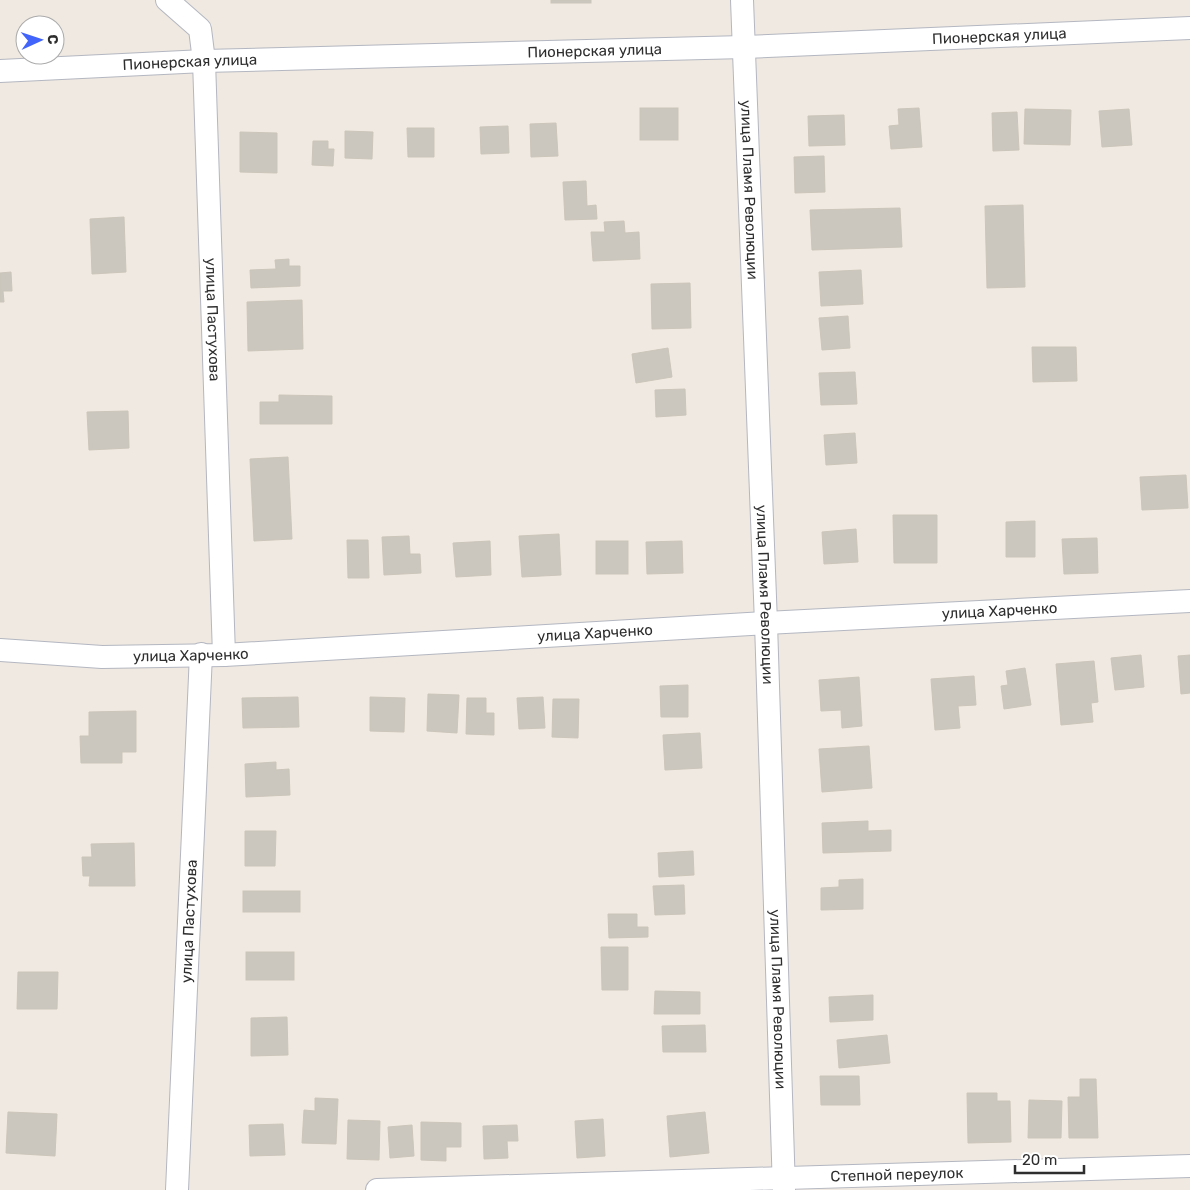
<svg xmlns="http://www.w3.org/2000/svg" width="1190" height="1190" font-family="Rubik,sans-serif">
	<rect width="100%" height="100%" fill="#efe9e1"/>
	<!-- building -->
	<g fill="#cbc7bf" stroke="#cbc5ba">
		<rect x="551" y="0" width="40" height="3"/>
		<rect x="640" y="108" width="38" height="32"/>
		<polygon points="919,108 922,147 891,149 889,126 899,125 898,109"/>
		<polygon points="1025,109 1071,110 1070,145 1024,144"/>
		<polygon points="1129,109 1132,145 1102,147 1099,111"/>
		<polygon points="1017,112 1019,150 993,151 992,113"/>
		<polygon points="844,115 845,145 809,146 808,116"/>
		<polygon points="556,123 558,156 531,157 530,124"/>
		<polygon points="508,126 509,153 481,154 480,127"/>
		<polygon points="407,128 434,128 434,157 408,157"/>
		<polygon points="345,131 373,132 372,159 345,158"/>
		<polygon points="240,132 277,133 277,173 240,172"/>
		<polygon points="313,141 328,141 328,149 334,149 333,166 312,165"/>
		<polygon points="824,156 825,192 795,193 794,157"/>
		<polygon points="586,181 587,206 596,205 597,219 565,220 563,182"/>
		<polygon points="1023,205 1025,287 987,288 985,206"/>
		<polygon points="900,208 902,247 812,250 810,210"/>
		<polygon points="124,217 126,272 92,274 90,219"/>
		<polygon points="624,221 625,233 639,232 640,259 593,261 591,232 605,232 604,222"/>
		<polygon points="289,259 289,266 300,266 300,286 251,288 250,270 276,269 275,260"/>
		<polygon points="861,270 863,304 821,306 819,272"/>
		<polygon points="11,272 12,291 3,291 4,302 0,302 0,273"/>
		<polygon points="690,283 691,328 652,329 651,284"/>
		<polygon points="302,300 303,349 248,351 247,302"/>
		<polygon points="848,316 850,348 822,350 819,318"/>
		<polygon points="1032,347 1076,347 1077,381 1033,382"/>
		<polygon points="668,348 672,377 636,383 632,354"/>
		<polygon points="855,372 857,404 821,405 819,373"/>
		<polygon points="685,389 686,415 656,417 655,390"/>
		<polygon points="279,395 332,396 332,424 260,424 260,402 279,402"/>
		<polygon points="128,411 129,448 89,450 87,412"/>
		<polygon points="855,433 857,463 826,465 824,435"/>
		<polygon points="288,457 292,539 254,541 250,459"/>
		<polygon points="1186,475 1188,508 1142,510 1140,477"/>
		<polygon points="893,515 937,515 937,563 894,563"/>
		<polygon points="1035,521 1035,557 1006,557 1006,522"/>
		<polygon points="856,529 858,562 824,564 822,532"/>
		<polygon points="559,534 561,575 522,577 519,536"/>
		<polygon points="409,536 410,554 420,554 421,573 384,575 382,537"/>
		<polygon points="1097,538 1098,573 1064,574 1062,539"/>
		<polygon points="347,540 368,540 369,578 348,578"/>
		<polygon points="490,541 491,575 456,577 453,543"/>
		<rect x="596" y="541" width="32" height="33"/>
		<polygon points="682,541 683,573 647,574 646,542"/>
		<polygon points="1141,655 1144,687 1115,690 1111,658"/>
		<polygon points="1190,655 1190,693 1181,694 1178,656"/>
		<polygon points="1094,661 1098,702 1091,703 1093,722 1061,725 1056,664"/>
		<polygon points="1025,668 1031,705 1004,709 1001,686 1008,685 1006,671"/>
		<polygon points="974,676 976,705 958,706 960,728 935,730 931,679"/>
		<polygon points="859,677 862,726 842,728 841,710 821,711 819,680"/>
		<polygon points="688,685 688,717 661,717 660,686"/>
		<polygon points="428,694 459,695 457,733 427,731"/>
		<polygon points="298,697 299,727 243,728 242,698"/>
		<polygon points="370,697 405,698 404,732 370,731"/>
		<polygon points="543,697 545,728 519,729 517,698"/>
		<polygon points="467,698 486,698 486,713 494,713 494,735 466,734"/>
		<polygon points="553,699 579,699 578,738 552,737"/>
		<polygon points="136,711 136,752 122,752 122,763 81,763 80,736 89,736 89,712"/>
		<polygon points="700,733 702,768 665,770 663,735"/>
		<polygon points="869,746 872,788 822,792 819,749"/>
		<polygon points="276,762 276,770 289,769 290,795 246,797 245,764"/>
		<polygon points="868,821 868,831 891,830 891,851 823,853 822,823"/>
		<polygon points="245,831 276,831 275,866 245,866"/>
		<polygon points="134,843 135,886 89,886 90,876 83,876 82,857 92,857 91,844"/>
		<polygon points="693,851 694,875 659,877 658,853"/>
		<polygon points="863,879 863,909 821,910 821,888 839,887 839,880"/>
		<polygon points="684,885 685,914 655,915 653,886"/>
		<rect x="243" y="891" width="57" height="21"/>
		<polygon points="608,914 637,914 637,927 648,927 648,937 609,938"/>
		<polygon points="601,947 628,947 628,990 602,990"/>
		<rect x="246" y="952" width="48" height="28"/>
		<polygon points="18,972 58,972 57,1009 17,1009"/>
		<polygon points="655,991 700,992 700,1014 654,1014"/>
		<polygon points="873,995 873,1020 830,1022 829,997"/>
		<polygon points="287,1017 288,1055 251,1056 251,1018"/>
		<polygon points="705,1025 706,1052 663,1052 662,1026"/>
		<polygon points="887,1035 890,1063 839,1068 837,1040"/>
		<polygon points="820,1076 859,1076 860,1105 821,1105"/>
		<polygon points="1080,1079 1096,1079 1098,1138 1069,1138 1068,1097 1080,1097"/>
		<polygon points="967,1093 997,1093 997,1101 1010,1101 1011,1142 968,1143"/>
		<polygon points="315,1098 338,1099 336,1144 302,1143 304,1110 315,1111"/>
		<polygon points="1029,1100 1062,1101 1061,1138 1028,1138"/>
		<polygon points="8,1112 57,1114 55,1156 6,1153"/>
		<polygon points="705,1112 709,1153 670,1157 667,1116"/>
		<polygon points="603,1119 605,1156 577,1158 575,1121"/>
		<polygon points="348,1120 380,1121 379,1160 347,1159"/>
		<polygon points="421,1122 461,1123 461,1147 446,1147 446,1161 421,1160"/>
		<polygon points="283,1124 285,1155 250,1156 249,1125"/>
		<polygon points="412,1125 414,1156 390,1158 388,1127"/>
		<polygon points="517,1125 518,1141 507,1141 508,1158 484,1159 483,1126"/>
	</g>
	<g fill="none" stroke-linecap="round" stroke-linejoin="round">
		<defs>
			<g id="minor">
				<path id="s1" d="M167 0 200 29 204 61 224 655"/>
				<path id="s2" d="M742 0 766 623 784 1190"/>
				<path id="s3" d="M0 71 204 61 744 47 1190 28"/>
				<path id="s4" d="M0 650 102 657 224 655 766 623 1190 601"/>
				<path id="s5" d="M177 1190 201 654"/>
				<path id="s6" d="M377 1190 1190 1166"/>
			</g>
		</defs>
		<!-- minor casing -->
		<use href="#minor" stroke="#b4b7c1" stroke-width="24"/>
		<!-- minor -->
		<use href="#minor" stroke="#fff" stroke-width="22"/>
	</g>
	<g text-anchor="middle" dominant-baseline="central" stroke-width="4" stroke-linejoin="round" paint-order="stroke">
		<!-- street labels -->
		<g font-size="15" fill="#2e2e2e" stroke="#fff">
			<text stroke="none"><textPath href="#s3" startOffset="1000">Пионерская улица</textPath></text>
			<text stroke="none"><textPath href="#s3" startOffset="595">Пионерская улица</textPath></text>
			<text stroke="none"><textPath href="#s3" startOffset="190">Пионерская улица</textPath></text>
			<text stroke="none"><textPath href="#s2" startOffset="190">улица Пламя Революции</textPath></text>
			<text stroke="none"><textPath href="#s1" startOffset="335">улица Пастухова</textPath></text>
			<text stroke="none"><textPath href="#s2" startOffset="595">улица Пламя Революции</textPath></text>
			<text stroke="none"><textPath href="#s4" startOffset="1001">улица Харченко</textPath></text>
			<text stroke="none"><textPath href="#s4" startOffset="596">улица Харченко</textPath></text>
			<text stroke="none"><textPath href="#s4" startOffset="191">улица Харченко</textPath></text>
			<text stroke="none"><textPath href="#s5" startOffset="269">улица Пастухова</textPath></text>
			<text stroke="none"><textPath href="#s2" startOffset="1000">улица Пламя Революции</textPath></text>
			<text stroke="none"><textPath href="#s6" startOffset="520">Степной переулок</textPath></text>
		</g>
	</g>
	<!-- north arrow -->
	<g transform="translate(40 40) rotate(87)"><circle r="24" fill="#ffffff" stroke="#ababab"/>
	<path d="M0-4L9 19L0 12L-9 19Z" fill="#4264fb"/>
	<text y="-8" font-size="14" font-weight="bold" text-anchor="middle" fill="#2e2e2e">С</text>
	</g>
	<!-- scale -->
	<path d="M1015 1165v8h69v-8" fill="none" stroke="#2e2e2e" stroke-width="2.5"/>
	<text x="1022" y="1165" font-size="15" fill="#2e2e2e" stroke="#ffffff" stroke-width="4" paint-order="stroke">20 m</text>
</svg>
